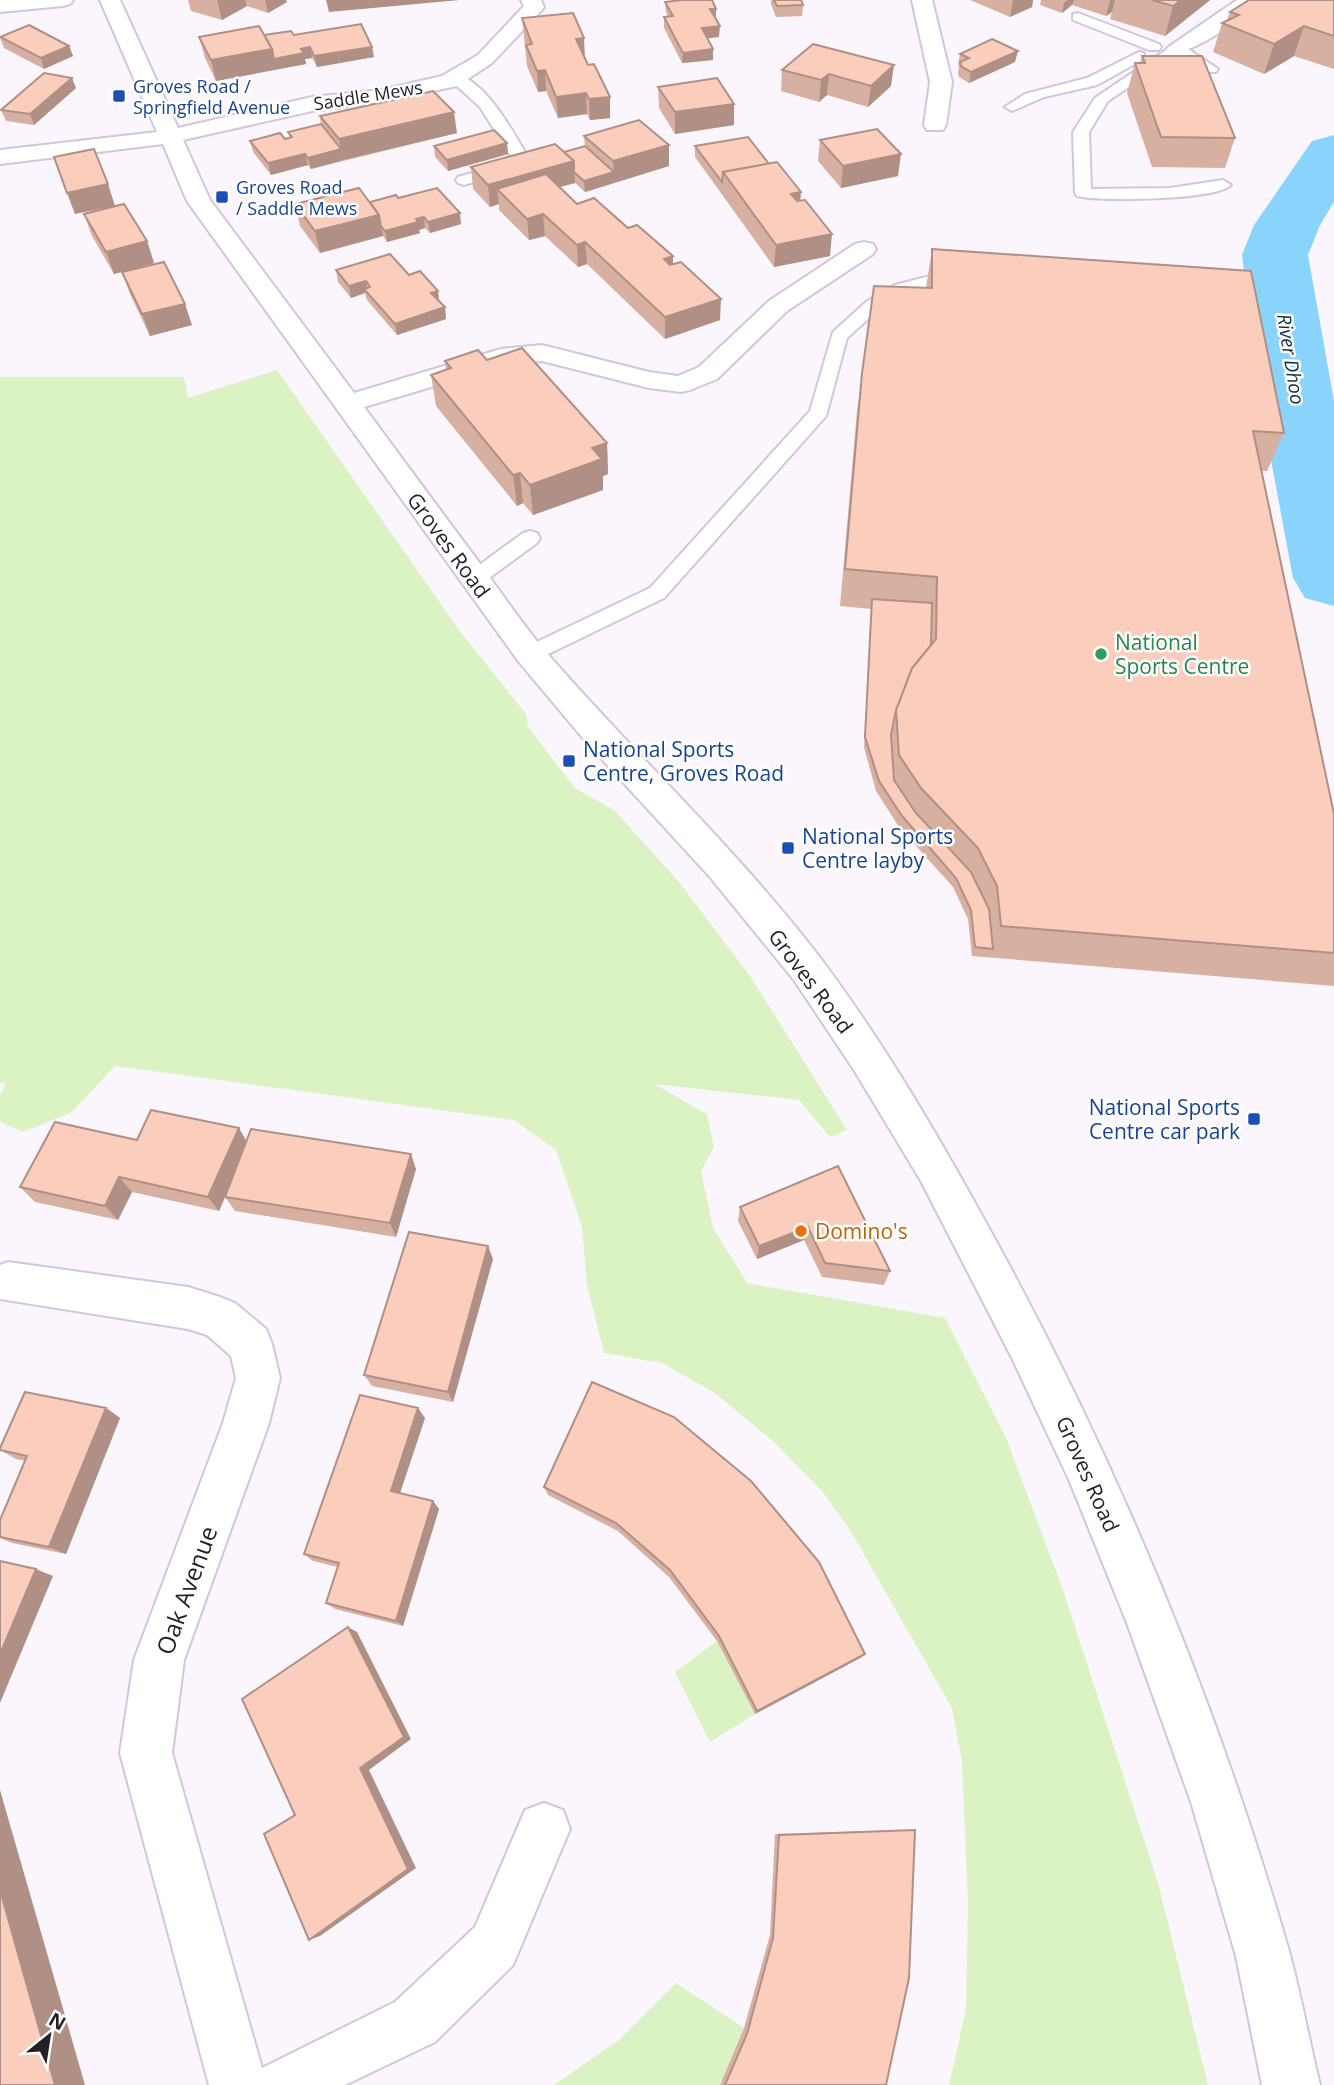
<svg xmlns="http://www.w3.org/2000/svg" width="1334" height="2085" font-family="'Open Sans',sans-serif">
	<rect width="100%" height="100%" fill="#fbf5fe"/>
	<!-- green -->
	<g fill="#dbf3c3">
		<polygon points="277,370 459,630 526,714 528,727 575,788 614,810 679,882 750,976 847,1130 830,1137 799,1100 654,1084 707,1114 714,1147 701,1171 713,1228 747,1283 945,1318 1007,1440 1064,1593 1158,1883 1208,2085 949,2085 966,2009 968,1904 962,1762 952,1708 850,1530 823,1492 773,1441 715,1393 662,1363 604,1353 587,1285 582,1227 556,1150 514,1120 115,1066 72,1112 23,1132 0,1122 0,1095 6,1084 0,1082 0,377 184,377 188,398"/>
		<polygon points="717,1641 755,1714 710,1742 675,1672"/>
		<polygon points="676,1983 744,2028 720,2085 554,2085 619,2040"/>
	</g>
	<g fill="none" stroke-linecap="round" stroke-linejoin="round">
		<!-- river -->
		<polygon fill="#89d4fc" fill-rule="evenodd" points="1334,135 1334,202 1320,225 1308,255 1334,401 1334,606 1305,598 1293,578 1260,401 1242,255 1254,225 1312,141"/>
		<defs>
			<g id="lane">
				<polygon points="1078,13 1159,44 1161,47 1159,50 1149,50 1073,20 1073,14"/>
				<path d="M1175 44 1182 45 1218 69 1216 72H1206L1176 55 1108 101 1089 132 1091 189 1170 188 1223 180 1231 185C1216 200 1100 202 1077 196L1075 193 1073 132 1095 98Z"/>
				<polygon points="1139,52 1144,53 1144,59 1097,85 1044,97 1012,111 1005,107 1025,94 1087,78"/>
				<path d="M454 73C487 81 515 135 531 163L528 166 464 185 458 183 456 180 458 177 514 161 480 107 447 77Z"/>
				<polygon points="938,274 963,275 971,280 963,285 938,284 907,293 878,310 847,338 826,416 664,598 538,659 530,662 522,659 519,654 522,649 650,588 810,411 833,332 866,302 895,285"/>
				<polygon points="530,531 537,533 540,538 537,543 481,584 467,584 464,579 467,574 523,533"/>
			</g>
			<g id="street">
				<polygon points="0,0 73,0 70,4 63,6 0,12"/>
				<path d="M100 0H120L178 128 312 97 381 90 442 76 478 55 524 6 521 0H541L544 7 541 11 492 63 457 86 381 102 312 111 183 140 210 200 354 393 501 349 542 345 649 372 678 376 699 367 769 301 855 244 864 242 873 244 876 249 873 254 787 311 717 379 690 390 681 392 649 388 542 361 512 363 364 407C403 460 442 513 481 565 502 594 523 625 546 652 636 756 738 850 821 959 890 1051 947 1151 1002 1252 1122 1473 1219 1709 1289 1951 1301 1995 1309 2040 1320 2085H1262L1236 1956 1191 1802 1127 1623 1070 1482 1012 1358 921 1181 854 1070 794 980 710 877 587 743 519 662 187 201 163 144 0 164V150L157 132Z"/>
				<polygon points="912,0 932,0 952,82 946,125 943,130 927,130 924,125 930,82"/>
				<path d="M1237 0H1260C1248 16 1189 57 1170 52L1167 48Z"/>
				<polygon points="8,1262 188,1287 220,1297 235,1303 266,1329 272,1344 280,1378 269,1423 184,1660 172,1753 262,2068 395,2002 475,1927 525,1810 544,1803 563,1810 570,1829 513,1965 435,2042 345,2085 209,2085 120,1753 134,1660 223,1423 236,1378 231,1356 207,1335 188,1329 0,1299 0,1265"/>
			</g>
		</defs>
		<!-- lane casing -->
		<use href="#lane" stroke="#d3c6db" stroke-width="4"/>
		<!-- street casing -->
		<use href="#street" stroke="#d3c6db" stroke-width="4"/>
		<!-- lane -->
		<use href="#lane" fill="#fff" fill-rule="evenodd"/>
		<!-- street -->
		<use href="#street" fill="#fff" fill-rule="evenodd"/>
	</g>
	<!-- wall -->
	<g fill="#d8b0a2">
		<polygon points="188,0 286,0 287,2 268,13 247,6 222,20 191,11"/>
		<polygon points="771,0 801,0 803,5 802,16 776,17 771,4"/>
		<polygon points="970,0 1033,0 1032,7 1010,17"/>
		<polygon points="1041,0 1210,0 1165,36 1110,19 1112,12 1106,16 1072,5 1062,13 1040,5"/>
		<polygon points="1334,0 1334,69 1294,56 1264,74 1213,52 1222,23 1227,20 1230,12"/>
		<polygon points="665,2 716,19 719,37 707,38 713,60 682,63 664,28 664,17 668,17 666,12"/>
		<polygon points="522,18 585,59 588,65 610,97 610,118 590,120 587,114 558,118 546,91 538,92 527,66"/>
		<polygon points="294,35 372,47 374,57 317,67 312,58 305,59 306,64 216,81 205,58 199,37"/>
		<polygon points="0,37 69,46 73,56 44,69 4,48"/>
		<polygon points="813,44 891,86 868,107 827,95 819,102 781,91 782,70"/>
		<polygon points="960,54 1015,62 969,83 959,77 958,73 959,65 958,65"/>
		<polygon points="1142,56 1235,138 1225,168 1152,167 1127,93 1135,63 1140,63"/>
		<polygon points="658,87 734,125 675,134 659,108"/>
		<polygon points="76,88 34,125 6,121 1,110"/>
		<polygon points="320,116 457,133 311,169 308,165 271,175 253,152 250,141 285,139 290,138 288,132 321,125"/>
		<polygon points="584,136 669,166 585,192 575,183 559,187 577,204 628,228 673,264 720,320 665,339 587,264 578,267 545,236 529,240 499,210 499,204 490,207 473,189 471,167 564,152 585,146"/>
		<polygon points="820,140 898,176 841,188 818,161"/>
		<polygon points="507,143 508,154 448,171 435,157 434,146"/>
		<polygon points="695,146 769,164 800,200 830,256 774,267 695,157"/>
		<polygon points="398,198 461,224 430,233 425,228 419,230 420,233 387,242 383,236 320,253 300,226 295,204 370,202"/>
		<polygon points="84,214 147,241 154,263 114,274 92,236"/>
		<polygon points="932,249 1284,433 1267,471 1262,471 1334,814 1334,986 972,956 968,919 953,887 899,827 876,791 864,747 871,609 840,606 857,411 874,286 926,288"/>
		<polygon points="336,270 409,275 438,291 439,302 445,307 446,319 397,335 367,300 365,293 351,298 338,282"/>
		<polygon points="122,272 192,325 150,336 130,294"/>
		<polygon points="487,360 607,443 608,474 603,476 603,490 533,515 523,503 517,506 436,406 431,375 446,370 445,361"/>
		<polygon points="137,1140 246,1141 416,1169 396,1237 235,1211 225,1197 219,1211 132,1192 118,1220 35,1202 20,1187"/>
		<polygon points="838,1166 890,1271 884,1285 822,1277 804,1240 757,1259 738,1221 740,1207"/>
		<polygon points="493,1259 453,1402 372,1386 364,1375"/>
		<polygon points="592,1382 860,1658 755,1714 717,1641 669,1577 618,1531 548,1495 544,1487"/>
		<polygon points="106,1408 120,1418 66,1554 12,1543 0,1538 25,1461 16,1459 0,1450"/>
		<polygon points="425,1418 400,1493 433,1501 439,1509 403,1626 335,1609 326,1603 338,1567 313,1561 304,1554"/>
		<polygon points="907,1830 886,2085 720,2085 744,2028 770,1935 775,1834"/>
	</g>
	<!-- shaded-wall -->
	<g fill="#b09084">
		<polygon points="217,0 245,0 247,6 222,20"/>
		<polygon points="265,0 286,0 287,2 268,13"/>
		<polygon points="326,0 460,0 329,12"/>
		<polygon points="1013,0 1033,0 1032,7 1010,17"/>
		<polygon points="1068,0 1074,0 1072,5 1062,13 1064,3"/>
		<polygon points="1110,0 1115,0 1112,12 1106,16"/>
		<polygon points="1181,0 1210,0 1165,36 1173,6"/>
		<polygon points="710,9 716,9 716,19"/>
		<polygon points="720,26 719,37 701,39 702,28"/>
		<polygon points="1304,26 1294,56 1264,74 1274,44"/>
		<polygon points="584,38 585,59 576,39"/>
		<polygon points="69,46 73,56 44,69 41,58"/>
		<polygon points="310,47 312,58 305,59 306,64 216,81 211,60 272,49 301,49"/>
		<polygon points="372,47 374,57 317,67 314,56"/>
		<polygon points="713,49 713,60 682,63 683,53"/>
		<polygon points="1018,51 1015,62 969,83 971,72"/>
		<polygon points="894,65 891,86 868,107 871,86"/>
		<polygon points="545,70 546,91 538,92 537,71"/>
		<polygon points="829,74 827,95 819,102 821,80"/>
		<polygon points="72,78 76,88 34,125 30,114"/>
		<polygon points="586,93 587,114 558,118 556,97"/>
		<polygon points="610,97 610,118 590,120 589,99"/>
		<polygon points="734,104 734,125 675,134 675,112"/>
		<polygon points="454,112 457,133 343,160 339,139"/>
		<polygon points="507,143 508,154 448,171 447,160"/>
		<polygon points="669,145 669,166 585,192 584,181 614,172 613,161"/>
		<polygon points="341,149 343,160 311,169 308,158"/>
		<polygon points="305,154 308,165 271,175 268,163"/>
		<polygon points="901,154 898,176 841,188 843,166"/>
		<polygon points="574,161 575,183 510,201 497,189 499,204 490,207 488,185"/>
		<polygon points="108,184 115,206 75,214 67,193"/>
		<polygon points="801,192 799,214 791,194"/>
		<polygon points="460,213 461,224 430,233 428,222"/>
		<polygon points="543,214 545,236 529,240 527,219"/>
		<polygon points="379,215 383,236 320,253 315,231"/>
		<polygon points="424,217 425,228 419,230 420,233 387,242 385,231"/>
		<polygon points="832,234 830,256 774,267 776,245"/>
		<polygon points="147,241 154,263 114,274 106,252"/>
		<polygon points="585,242 587,264 578,267 577,245"/>
		<polygon points="673,256 673,278 664,259"/>
		<polygon points="366,281 368,292 364,289 365,293 351,298 349,286"/>
		<polygon points="438,291 439,302 431,293"/>
		<polygon points="721,299 720,320 665,339 665,317"/>
		<polygon points="185,304 192,325 150,336 142,314"/>
		<polygon points="445,307 446,319 397,335 395,324"/>
		<polygon points="607,443 608,474 603,476 603,490 533,515 530,485 592,448"/>
		<polygon points="520,473 523,503 517,506 513,475"/>
		<polygon points="239,1128 248,1144 219,1211 208,1197"/>
		<polygon points="411,1154 416,1169 396,1237 390,1223"/>
		<polygon points="119,1177 132,1192 118,1220 105,1206"/>
		<polygon points="808,1227 804,1240 757,1259 759,1246"/>
		<polygon points="488,1246 493,1259 453,1402 448,1392"/>
		<polygon points="106,1408 120,1418 66,1554 49,1547"/>
		<polygon points="418,1408 425,1418 398,1499 391,1491"/>
		<polygon points="433,1501 439,1509 403,1626 396,1621"/>
		<polygon points="36,1569 53,1576 0,1703 0,1654"/>
		<polygon points="348,1627 357,1632 411,1739 369,1770 416,1868 320,1936 309,1940 360,1768"/>
		<polygon points="865,1654 860,1658 755,1714 757,1711"/>
		<polygon points="0,1790 85,2085 55,2085 0,1890"/>
	</g>
	<!-- building -->
	<g fill="#fbcdbc" stroke="#b09084" stroke-width="2">
		<polygon points="682,0 712,0 716,9 710,9 720,26 702,28 713,49 683,53 664,17 673,16 665,2"/>
		<polygon points="774,0 801,0 803,5 777,6"/>
		<polygon points="1152,0 1181,0 1173,6"/>
		<polygon points="1249,0 1334,0 1334,36 1304,26 1274,44 1222,23 1239,15 1230,12"/>
		<polygon points="573,13 584,38 576,39 588,65 594,64 610,97 589,99 586,93 556,97 545,70 537,71 526,45 532,44 522,18"/>
		<polygon points="361,24 372,47 314,56 310,47 301,49 304,53 274,59 272,49 264,35 291,31 294,35"/>
		<polygon points="29,25 69,46 41,58 0,37"/>
		<polygon points="259,26 272,49 211,60 199,37"/>
		<polygon points="992,39 1018,51 971,72 961,66 960,62 969,58 960,54"/>
		<polygon points="813,44 894,65 871,86 829,74 821,80 782,70"/>
		<polygon points="1142,56 1202,56 1235,138 1161,137 1135,63 1145,63"/>
		<polygon points="44,73 72,78 30,114 1,110"/>
		<polygon points="717,78 734,104 675,112 658,87"/>
		<polygon points="433,91 454,112 339,139 320,116"/>
		<polygon points="639,120 669,145 613,161 584,136"/>
		<polygon points="321,124 341,149 308,158 305,154 268,163 250,141 280,133 285,139 292,137 288,132"/>
		<polygon points="877,129 901,154 843,166 820,140"/>
		<polygon points="494,130 507,143 447,160 434,146"/>
		<polygon points="748,137 769,164 723,172 722,182 695,146"/>
		<polygon points="555,144 574,161 488,185 471,167"/>
		<polygon points="585,146 614,172 584,181 574,172 574,161 564,152"/>
		<polygon points="94,149 108,184 67,193 54,157"/>
		<polygon points="777,162 801,192 791,194 797,201 805,200 832,234 776,245 723,172"/>
		<polygon points="546,174 577,204 594,198 628,228 637,225 673,256 664,259 670,265 681,262 721,299 665,317 585,242 577,245 543,214 527,219 497,189"/>
		<polygon points="359,188 379,215 315,231 295,204"/>
		<polygon points="437,188 460,213 428,222 424,217 416,219 418,222 385,231 381,226 379,215 370,202 396,195 398,198"/>
		<polygon points="124,204 147,241 106,252 84,214"/>
		<polygon points="932,249 1251,271 1284,433 1253,431 1334,814 1334,953 1001,926 997,886 978,848 921,788 899,755 896,710 912,668 936,639 937,577 845,569 862,373 874,286 932,288"/>
		<polygon points="390,254 409,275 420,271 438,291 431,293 445,307 395,324 364,289 370,287 366,281 349,286 336,270"/>
		<polygon points="164,262 185,304 142,314 122,272"/>
		<polygon points="522,348 607,443 592,448 602,459 530,485 520,473 513,475 431,375 451,368 445,361 478,350 487,360"/>
		<polygon points="872,599 932,603 931,645 912,668 896,710 891,735 894,780 915,812 971,872 989,909 993,949 975,947 971,910 956,878 902,816 879,781 865,737"/>
		<polygon points="151,1110 239,1128 208,1197 119,1177 105,1206 20,1187 55,1122 137,1140"/>
		<polygon points="251,1129 411,1154 390,1223 225,1197"/>
		<polygon points="838,1166 890,1271 825,1263 808,1227 759,1246 740,1207"/>
		<polygon points="409,1232 488,1246 448,1392 364,1375"/>
		<polygon points="592,1382 674,1417 751,1481 819,1562 865,1654 757,1711 719,1636 670,1570 616,1523 544,1487"/>
		<polygon points="25,1392 106,1408 49,1547 0,1537 0,1520 27,1456 0,1450 0,1448"/>
		<polygon points="360,1395 418,1408 391,1491 433,1501 396,1621 326,1603 339,1563 304,1554"/>
		<polygon points="0,1561 36,1569 0,1654"/>
		<polygon points="348,1627 404,1737 360,1768 408,1869 309,1940 264,1834 295,1815 242,1699"/>
		<polygon points="915,1830 909,1978 886,2085 725,2085 747,2034 773,1938 779,1835"/>
		<polygon points="0,1890 55,2085 0,2085"/>
	</g>
	<!-- markers -->
	<g fill="#1a4fb4" stroke="#fff" stroke-width="2.5">
		<rect x="112" y="89" width="14" height="14" rx="3.5"/>
		<rect x="215" y="190" width="14" height="14" rx="3.5"/>
		<rect x="562" y="754" width="14" height="14" rx="3.5"/>
		<rect x="781" y="841" width="14" height="14" rx="3.5"/>
		<rect x="1247" y="1112" width="14" height="14" rx="3.5"/>
	</g>
	<circle fill="#2e9e5b" stroke="#fff" stroke-width="2.5" cx="1101" cy="654" r="7"/>
	<circle fill="#e8710a" stroke="#fff" stroke-width="2.5" cx="801" cy="1231" r="7"/>
	<g text-anchor="middle" dominant-baseline="central" stroke-width="5" stroke-linejoin="round" paint-order="stroke">
		<!-- far-transit labels -->
		<g font-size="18" fill="#164399" stroke="#fff" text-anchor="start">
			<text x="133" y="86">Groves Road /<tspan x="133" dy="21">Springfield Avenue</tspan></text>
			<text x="236" y="187">Groves Road<tspan x="236" dy="21">/ Saddle Mews</tspan></text>
		</g>
		<!-- far-street labels -->
		<g font-size="18" fill="#241f27" stroke="#fff">
			<text transform="translate(368 95) rotate(-9)">Saddle Mews</text>
		</g>
		<!-- far-water labels -->
		<g font-size="19" font-style="italic" fill="#0f3142" stroke="#fff">
			<text transform="translate(1291 359) rotate(81)">River Dhoo</text>
		</g>
		<!-- street labels -->
		<g font-size="21" fill="#241f27" stroke="#fff">
			<text transform="translate(449 545) rotate(54)">Groves Road</text>
			<text transform="translate(811 981) rotate(53)">Groves Road</text>
			<text transform="translate(1088 1474) rotate(66)">Groves Road</text>
		</g>
		<!-- leisure labels -->
		<g font-size="21" fill="#27864d" stroke="#fff" text-anchor="start">
			<text x="1115" y="642">National<tspan x="1115" dy="24">Sports Centre</tspan></text>
		</g>
		<!-- transit labels -->
		<g font-size="21" fill="#164399" stroke="#fff" text-anchor="start">
			<text x="583" y="749">National Sports<tspan x="583" dy="24">Centre, Groves Road</tspan></text>
			<text x="802" y="836">National Sports<tspan x="802" dy="24">Centre layby</tspan></text>
			<text x="1240" y="1107" text-anchor="end">National Sports<tspan x="1240" dy="24">Centre car park</tspan></text>
		</g>
		<!-- food labels -->
		<g font-size="21" fill="#c56008" stroke="#fff" text-anchor="start">
			<text x="815" y="1231">Domino's</text>
		</g>
		<!-- near-street labels -->
		<g font-size="24" fill="#241f27" stroke="#fff">
			<text transform="translate(186 1590) rotate(-70)">Oak Avenue</text>
		</g>
	</g>
	<!-- north arrow -->
	<g transform="translate(49 2036) rotate(30)" stroke="#ffffff" stroke-width="5" paint-order="stroke">
	<path d="M0-5L12 26L0 18L-12 26Z" fill="#241f27"/>
	<text y="-10" font-size="19" font-weight="bold" text-anchor="middle" fill="#241f27">N</text>
	</g>
</svg>
